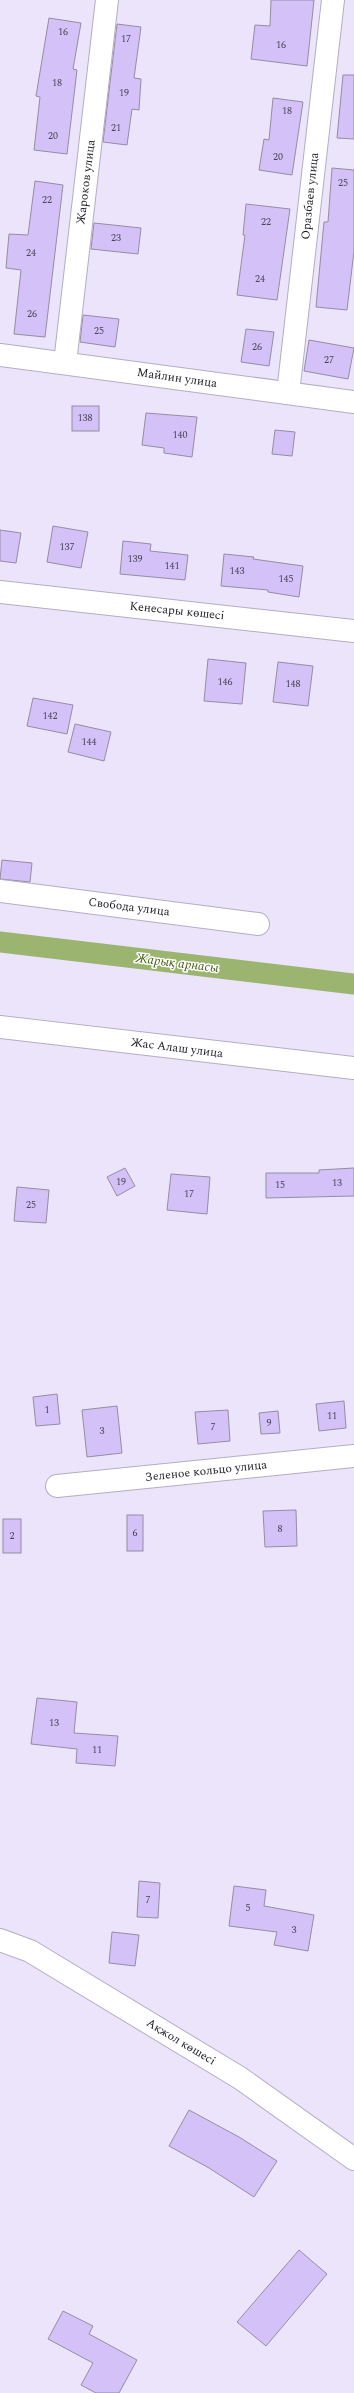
<svg xmlns="http://www.w3.org/2000/svg" width="354" height="2393" font-family="Spectral,serif">
	<rect width="100%" height="100%" fill="#ece4fb"/>
	<g fill="none" stroke-linecap="round" stroke-linejoin="round">
		<!-- canal -->
		<polyline stroke="#9bb570" stroke-width="21" points="0,942 354,984"/>
	</g>
	<!-- building -->
	<g fill="#d4c1f8" stroke="#948da2">
		<polygon points="271,0 314,0 307,66 251,59 255,25 270,26"/>
		<polygon points="49,18 81,23 73,69 77,70 67,154 34,150 40,97 36,96"/>
		<polygon points="117,24 141,27 134,78 141,79 139,110 132,109 127,145 103,142"/>
		<polygon points="343,75 354,75 354,139 337,138"/>
		<polygon points="273,98 303,102 292,175 259,170 264,139 269,140"/>
		<polygon points="332,168 354,170 354,251 347,310 316,307 324,222 328,222"/>
		<polygon points="35,181 63,185 45,337 14,334 21,270 6,268 9,234 28,235"/>
		<polygon points="246,204 290,209 277,300 237,295 245,235 243,235"/>
		<polygon points="94,223 141,228 138,254 91,249"/>
		<polygon points="83,315 119,319 115,347 80,342"/>
		<polygon points="246,329 274,332 269,366 241,362"/>
		<polygon points="309,340 354,348 348,379 304,371"/>
		<rect x="72" y="406" width="27" height="25"/>
		<polygon points="146,413 197,417 192,457 164,453 164,448 142,445"/>
		<polygon points="275,430 295,432 292,456 272,454"/>
		<polygon points="53,526 88,532 81,568 47,562"/>
		<polygon points="0,530 21,533 16,563 0,561"/>
		<polygon points="123,541 151,544 150,551 188,555 185,580 120,574"/>
		<polygon points="224,554 254,557 253,559 303,566 299,597 268,592 268,590 221,586"/>
		<polygon points="208,659 246,663 242,704 204,701"/>
		<polygon points="278,662 313,666 308,706 273,702"/>
		<polygon points="33,698 73,705 67,734 27,726"/>
		<polygon points="75,724 111,732 104,761 68,752"/>
		<polygon points="2,860 32,863 30,882 0,879"/>
		<polygon points="125,1168 135,1186 117,1196 107,1177"/>
		<polygon points="354,1168 354,1196 266,1198 266,1173 319,1173 319,1170"/>
		<polygon points="171,1174 210,1177 207,1214 167,1210"/>
		<polygon points="17,1187 49,1190 46,1223 14,1221"/>
		<polygon points="57,1394 60,1424 36,1426 33,1397"/>
		<polygon points="344,1401 346,1428 319,1431 316,1404"/>
		<polygon points="117,1406 122,1453 87,1457 82,1410"/>
		<polygon points="228,1410 230,1441 198,1444 195,1412"/>
		<polygon points="278,1411 280,1433 261,1434 259,1413"/>
		<polygon points="296,1510 297,1546 265,1547 263,1511"/>
		<rect x="127" y="1515" width="16" height="36"/>
		<rect x="3" y="1519" width="18" height="34"/>
		<polygon points="37,1698 77,1702 74,1733 118,1736 115,1766 76,1763 77,1749 31,1744"/>
		<polygon points="139,1881 160,1883 158,1918 137,1917"/>
		<polygon points="234,1886 266,1890 264,1906 314,1915 308,1951 274,1945 277,1932 229,1926"/>
		<polygon points="112,1932 139,1935 135,1966 109,1963"/>
		<polygon points="189,2110 239,2137 277,2161 254,2197 209,2168 169,2146"/>
		<polygon points="299,2250 327,2274 266,2346 237,2322"/>
		<polygon points="63,2311 93,2326 89,2334 137,2360 119,2393 96,2393 81,2385 93,2363 48,2339"/>
	</g>
	<g fill="none" stroke-linecap="round" stroke-linejoin="round">
		<defs>
			<g id="minor">
				<polyline points="0,355 354,402"/>
				<polyline points="65,363 107,0"/>
				<polyline points="288,393 333,0"/>
				<polyline points="0,592 354,631"/>
				<polyline points="0,891 258,924"/>
				<polyline points="0,1027 354,1068"/>
				<polyline points="57,1486 354,1456"/>
				<polyline points="0,1940 30,1951 240,2078 354,2159"/>
			</g>
		</defs>
		<!-- minor casing -->
		<use href="#minor" stroke="#b4adc2" stroke-width="24"/>
		<!-- minor -->
		<use href="#minor" stroke="#fff" stroke-width="22"/>
	</g>
	<g text-anchor="middle" dominant-baseline="central" stroke-width="3" stroke-linejoin="round" paint-order="stroke">
		<!-- number labels -->
		<g font-size="10" fill="#4a4458">
			<text x="63" y="32">16</text>
			<text x="126" y="39">17</text>
			<text x="281" y="45">16</text>
			<text x="57" y="83">18</text>
			<text x="124" y="93">19</text>
			<text x="287" y="111">18</text>
			<text x="116" y="128">21</text>
			<text x="53" y="136">20</text>
			<text x="278" y="157">20</text>
			<text x="343" y="183">25</text>
			<text x="47" y="200">22</text>
			<text x="266" y="222">22</text>
			<text x="116" y="238">23</text>
			<text x="31" y="253">24</text>
			<text x="260" y="279">24</text>
			<text x="32" y="314">26</text>
			<text x="99" y="331">25</text>
			<text x="257" y="347">26</text>
			<text x="329" y="360">27</text>
			<text x="85" y="418">138</text>
			<text x="180" y="435">140</text>
			<text x="67" y="547">137</text>
			<text x="135" y="559">139</text>
			<text x="172" y="566">141</text>
			<text x="237" y="571">143</text>
			<text x="286" y="579">145</text>
			<text x="225" y="682">146</text>
			<text x="293" y="684">148</text>
			<text x="50" y="716">142</text>
			<text x="89" y="742">144</text>
			<text x="121" y="1182">19</text>
			<text x="337" y="1183">13</text>
			<text x="280" y="1185">15</text>
			<text x="189" y="1194">17</text>
			<text x="31" y="1205">25</text>
			<text x="47" y="1410">1</text>
			<text x="332" y="1416">11</text>
			<text x="269" y="1423">9</text>
			<text x="213" y="1427">7</text>
			<text x="102" y="1431">3</text>
			<text x="280" y="1529">8</text>
			<text x="135" y="1533">6</text>
			<text x="12" y="1536">2</text>
			<text x="54" y="1723">13</text>
			<text x="97" y="1750">11</text>
			<text x="148" y="1900">7</text>
			<text x="248" y="1908">5</text>
			<text x="294" y="1930">3</text>
		</g>
		<!-- street labels -->
		<g font-size="12" fill="#1c1a22" stroke="#fff">
			<text transform="translate(86 182) rotate(-83)">Жароков улица</text>
			<text transform="translate(310 196) rotate(-84)">Оразбаев улица</text>
			<text transform="translate(177 378) rotate(8)">Майлин улица</text>
			<text transform="translate(177 611) rotate(6)">Кенесары көшесі</text>
			<text transform="translate(129 907) rotate(7)">Свобода улица</text>
			<text transform="translate(177 1048) rotate(7)">Жас Алаш улица</text>
			<text transform="translate(206 1471) rotate(-6)">Зеленое кольцо улица</text>
			<text transform="translate(181 2042) rotate(31)">Ақжол көшесі</text>
		</g>
		<!-- water labels -->
		<g font-size="13" font-style="italic" fill="#445c11" stroke="#fff">
			<text transform="translate(177 963) rotate(7)">Жарық арнасы</text>
		</g>
	</g>
</svg>
